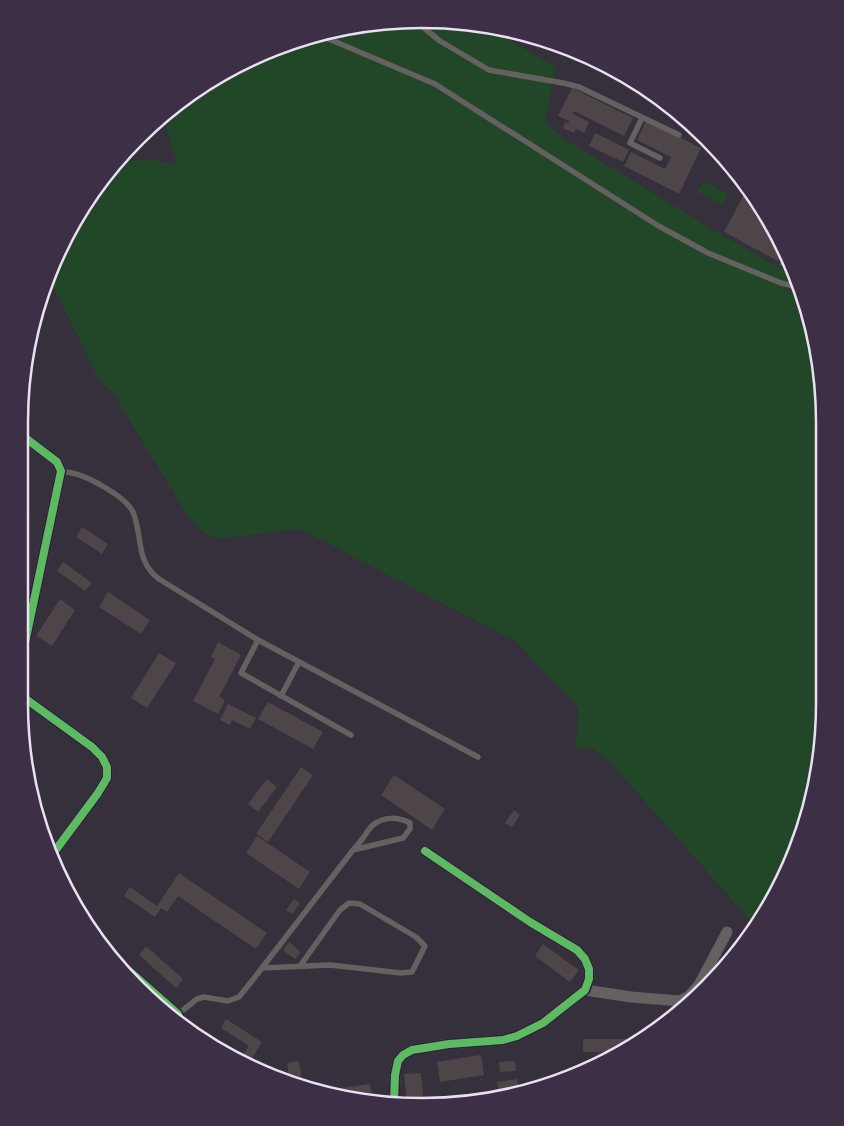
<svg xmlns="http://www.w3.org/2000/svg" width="844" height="1126" font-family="'Open Sans',sans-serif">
	<rect width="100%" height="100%" fill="#362f3c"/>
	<!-- green -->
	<g fill="#214628">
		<polygon points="422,19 483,25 556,67 545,122 566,140 722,235 790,274 784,290 804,294 822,370 822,757 804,834 771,906 756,927 618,771 595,749 575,748 579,709 515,641 300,529 216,539 197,528 181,505 113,393 99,381 48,275 60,244 102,177 117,162 149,159 177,165 165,122 162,120 198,87 267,50 343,27"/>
		<polygon points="704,181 728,194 723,205 698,192"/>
	</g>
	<!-- building -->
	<g fill="#4e4549">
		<polygon points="554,43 555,43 576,49 573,55 566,52 567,50 553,44"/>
		<polygon points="572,88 633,118 624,136 574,111 573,114 589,122 584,133 576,129 574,133 563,128 565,122 568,124 569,121 558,116"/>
		<polygon points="646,121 701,148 679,194 624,166 631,152 665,169 671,157 637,140"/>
		<polygon points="595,133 629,150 623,162 589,146"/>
		<polygon points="748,187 757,198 783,251 778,261 724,232"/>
		<polygon points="785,254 790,265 788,269 779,265"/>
		<polygon points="82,527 108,544 102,554 76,537"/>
		<polygon points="63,562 92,583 85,591 57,571"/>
		<polygon points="108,592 150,620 141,634 99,607"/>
		<polygon points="60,599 75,610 52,646 36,636"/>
		<polygon points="218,642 241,655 219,697 225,700 218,714 193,701 215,659 211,657"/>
		<polygon points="159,653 176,663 147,708 131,698"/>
		<polygon points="268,702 323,732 313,749 258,719"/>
		<polygon points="228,704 256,718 250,729 232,720 230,725 220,720"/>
		<polygon points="301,767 313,775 268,842 256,834"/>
		<polygon points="394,775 445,809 432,830 381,795"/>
		<polygon points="267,779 277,787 258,812 248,804"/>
		<polygon points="514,810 520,815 512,827 505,823"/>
		<polygon points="257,836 310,872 299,889 246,853"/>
		<polygon points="179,873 267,933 256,949 178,896 167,912 161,908 155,917 124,896 130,887 157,906"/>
		<polygon points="294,899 300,903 292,914 286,910"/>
		<polygon points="289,942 301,952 295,959 283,950"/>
		<polygon points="543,944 579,970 570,982 535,956"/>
		<polygon points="146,946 183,979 176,988 139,955"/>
		<polygon points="226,1019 262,1042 247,1067 226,1053 227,1052 240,1060 249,1046 221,1028"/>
		<polygon points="583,1039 633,1039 633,1046 619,1052 583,1052"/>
		<polygon points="481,1055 484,1075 440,1082 437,1062"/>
		<polygon points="299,1061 303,1086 290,1081 287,1063"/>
		<polygon points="515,1061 516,1071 500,1072 499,1062"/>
		<polygon points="421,1073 424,1105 407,1104 404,1074"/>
		<polygon points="517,1079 519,1092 499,1096 497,1082"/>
		<polygon points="370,1084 373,1100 366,1101 343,1099 319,1091"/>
	</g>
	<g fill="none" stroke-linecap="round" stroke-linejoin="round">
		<!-- lane -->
		<g stroke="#656161" stroke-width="5.5">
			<polyline points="414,20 440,41 489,70 563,83 579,87 679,135"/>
			<polyline points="317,34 435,84 657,225 708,253 781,283 802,288"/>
			<polyline points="642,118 630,143 660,158"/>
			<path d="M61 471C64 472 68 472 72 473 88 476 126 497 133 512 143 536 135 561 159 579L258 640 478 757"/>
			<polyline points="258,640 241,673 351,735"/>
			<polyline points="281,696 299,662"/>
			<polyline points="262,968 330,965 401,973 412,972 425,946 416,937 360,904 349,903 340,910 300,966"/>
			<path d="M178 1014 197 999 204 997 228 1001 239 997 255 977 353 850C357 846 360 842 363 838 366 834 369 828 373 825 384 816 398 817 410 823V829L403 838 353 850"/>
		</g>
		<!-- street -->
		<g stroke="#656161" stroke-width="11">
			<polyline points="19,672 61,471 57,462 19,433"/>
			<polyline points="19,694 92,747 102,757 107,767 107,778 98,793 52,855"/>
			<polyline points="110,954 178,1014 180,1020"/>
			<polyline points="585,990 631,997 680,1001 689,996 699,985 727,932"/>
			<polyline points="394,1103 395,1075 398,1061 403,1055 412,1050 449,1044 503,1040 517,1036 543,1023 585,990 589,979 589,969 585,959 577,950 530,922 425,851"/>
		</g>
		<defs>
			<g id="cycleway">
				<polyline points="19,672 61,471 57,462 19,433"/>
				<polyline points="19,694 92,747 102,757 107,767 107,778 98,793 52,855"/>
				<polyline points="110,954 178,1014 180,1020"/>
				<polyline points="394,1103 395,1075 398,1061 403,1055 412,1050 449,1044 503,1040 517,1036 543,1023 585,990 589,979 589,969 585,959 577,950 530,922 425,851"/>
			</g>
		</defs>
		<!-- cycleway casing -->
		<use href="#cycleway" stroke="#2d1f37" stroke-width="11"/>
		<!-- cycleway -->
		<use href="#cycleway" stroke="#5cba63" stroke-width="8"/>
	</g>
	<!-- crop -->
	<path d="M0 0H844V1126H0ZM422 28H422A394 394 0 0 1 816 422V704A394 394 0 0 1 422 1098H422A394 394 0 0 1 28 704V422A394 394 0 0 1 422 28Z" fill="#3c2f46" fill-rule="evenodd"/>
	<path fill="none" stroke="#e9e1f1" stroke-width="2.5" d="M422 28H422A394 394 0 0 1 816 422V704A394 394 0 0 1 422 1098H422A394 394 0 0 1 28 704V422A394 394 0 0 1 422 28Z"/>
</svg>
